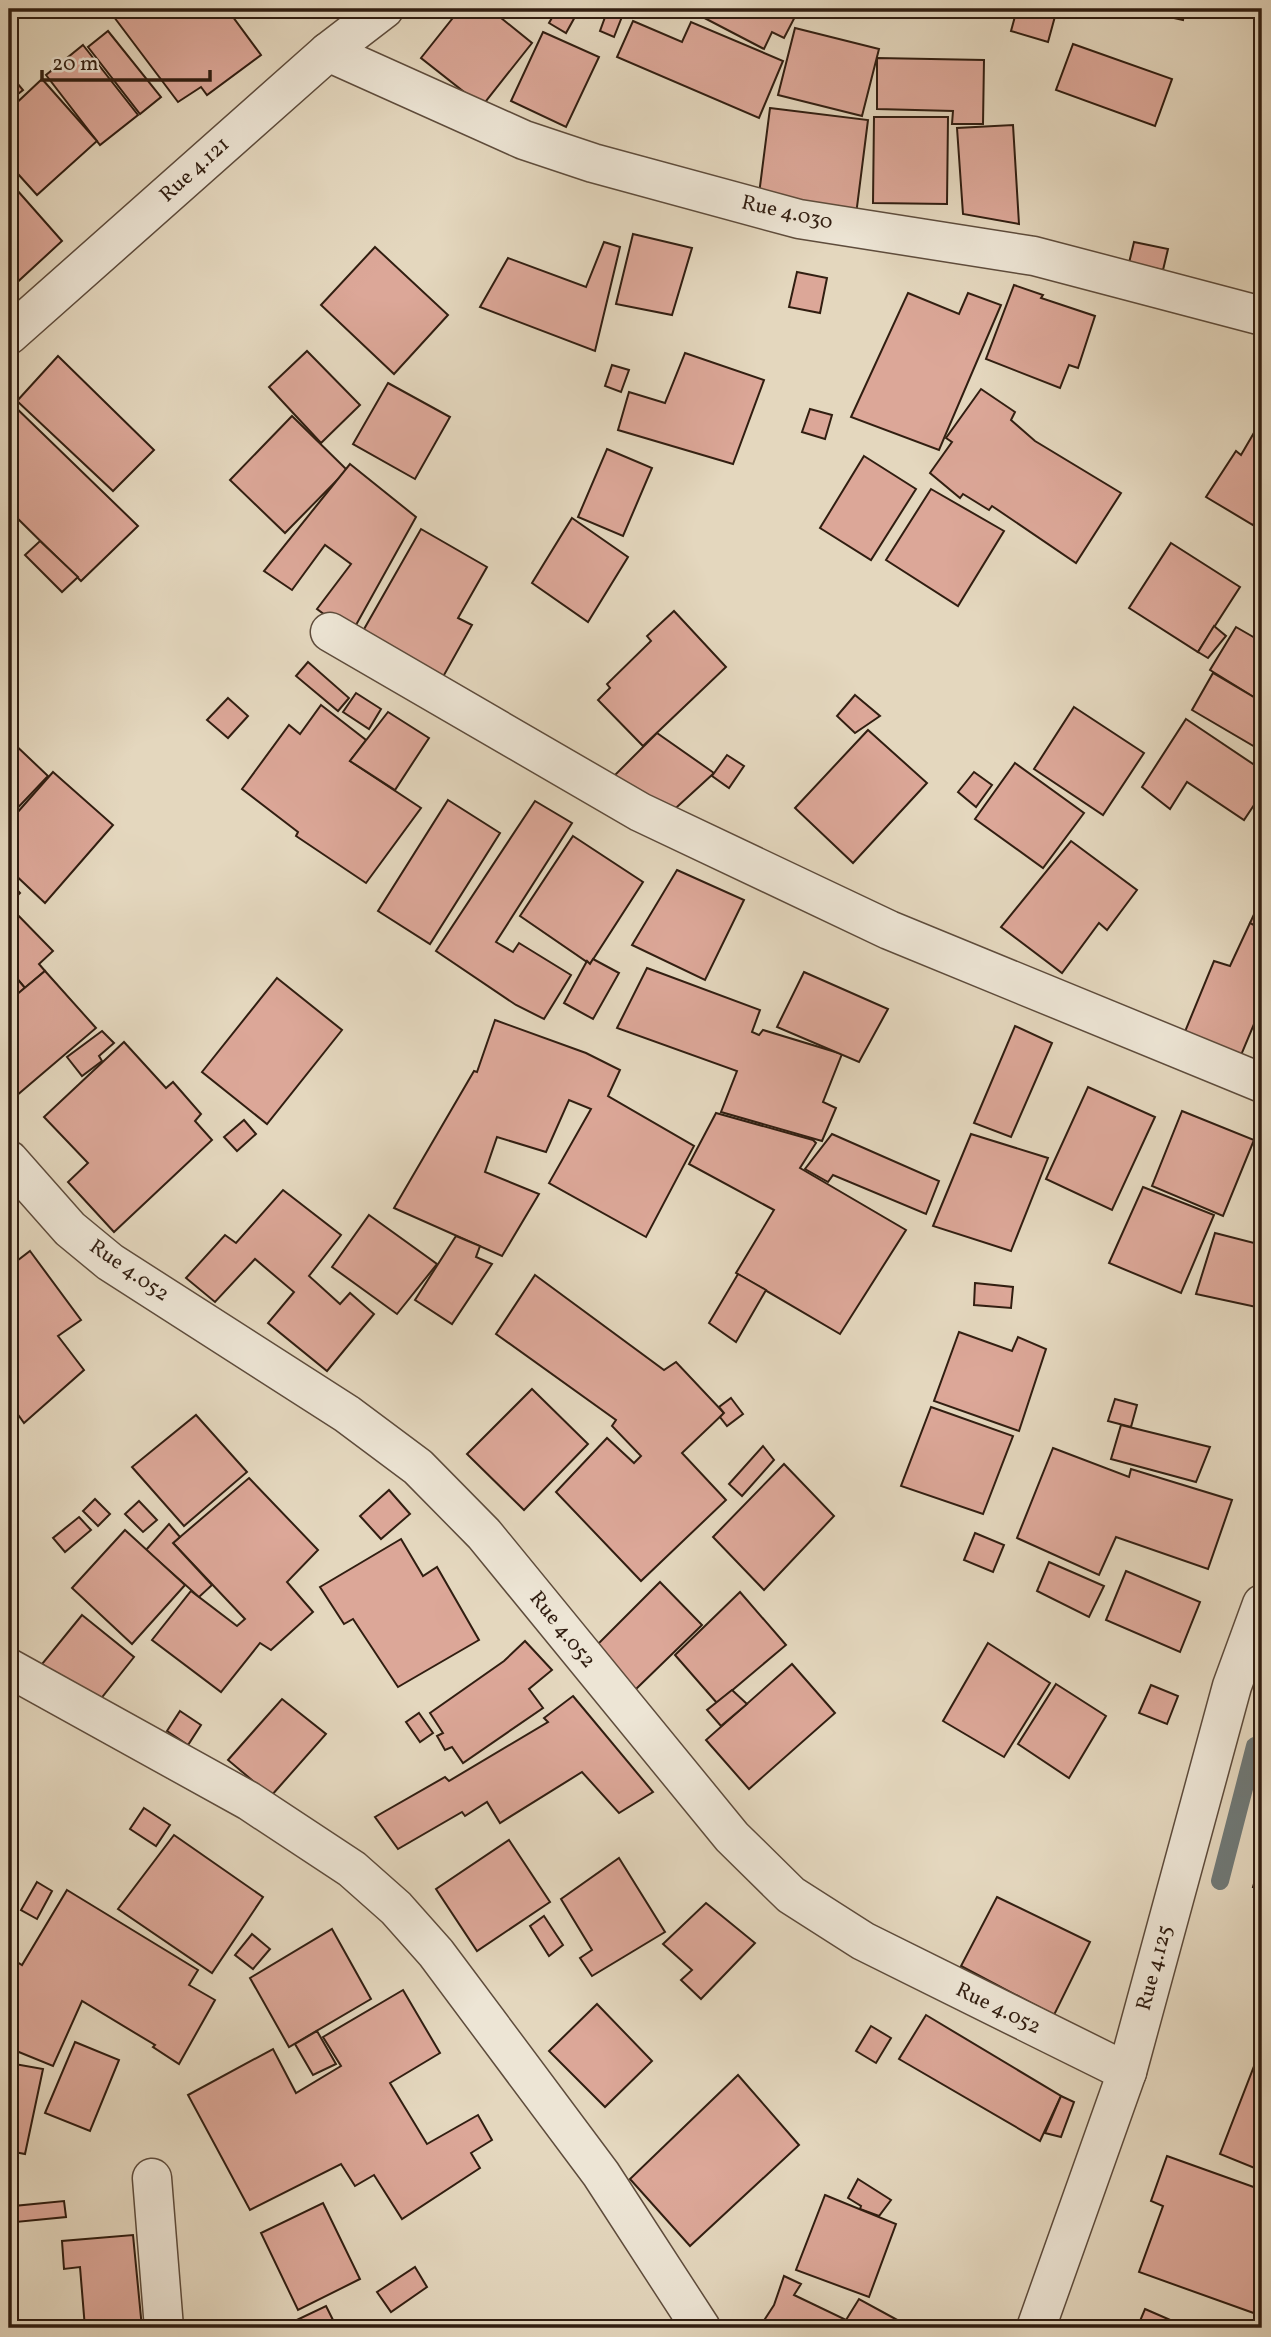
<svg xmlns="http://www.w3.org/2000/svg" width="1271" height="2337" font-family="Vollkorn,serif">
	<rect width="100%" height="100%" fill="#e4d7be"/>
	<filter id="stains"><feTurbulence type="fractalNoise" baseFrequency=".00286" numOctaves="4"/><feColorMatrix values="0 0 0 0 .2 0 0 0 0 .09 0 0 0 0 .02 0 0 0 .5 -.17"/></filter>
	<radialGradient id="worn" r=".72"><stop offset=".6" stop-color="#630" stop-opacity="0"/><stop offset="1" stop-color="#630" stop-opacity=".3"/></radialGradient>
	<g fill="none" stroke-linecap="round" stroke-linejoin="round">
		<!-- stream -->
		<polyline stroke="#707a78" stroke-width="18" points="1220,1881 1255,1746"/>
	</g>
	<!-- building -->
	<g fill="#dca798" stroke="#311e11" stroke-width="2">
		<polygon points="124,9 227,9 261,55 207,95 201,87 178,102 114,17"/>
		<polygon points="460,9 490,9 532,43 482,106 421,58"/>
		<polygon points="557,9 576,15 566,33 549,23"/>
		<polygon points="608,9 625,9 614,37 600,31"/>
		<polygon points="692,9 799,9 784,38 772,32 764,49 691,11"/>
		<polygon points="1017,9 1057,9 1048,42 1011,31"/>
		<polygon points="1157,9 1185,9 1183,20 1156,14"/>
		<polygon points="633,21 682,42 691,22 783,61 759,118 617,57"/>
		<polygon points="795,28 879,49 862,116 778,95"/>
		<polygon points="108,31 161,97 140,114 88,47"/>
		<polygon points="543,32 599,57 566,127 511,101"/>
		<polygon points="1073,44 1172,79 1155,126 1056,90"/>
		<polygon points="83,45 138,115 100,145 46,75"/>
		<polygon points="877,58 984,60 983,124 952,124 953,111 877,109"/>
		<polygon points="12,77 23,90 9,101 9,79"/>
		<polygon points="42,79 97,141 37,195 9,164 9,110"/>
		<polygon points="770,108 868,120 856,215 758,202"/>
		<polygon points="874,117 948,117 947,204 873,203"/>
		<polygon points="1013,125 1019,224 963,214 957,128"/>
		<polygon points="9,181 62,241 12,287 9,284"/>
		<polygon points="633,234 692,248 672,315 616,304"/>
		<polygon points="604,242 620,247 595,351 480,307 508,258 586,287"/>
		<polygon points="1134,242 1168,249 1163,270 1129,263"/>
		<polygon points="375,247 448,315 394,374 321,305"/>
		<polygon points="797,272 827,278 820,313 789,307"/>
		<polygon points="1014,285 1043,295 1041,298 1095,316 1078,368 1069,365 1060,388 986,359"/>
		<polygon points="908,293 959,314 968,293 1001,305 939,450 851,417"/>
		<polygon points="307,351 360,405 321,443 269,387"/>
		<polygon points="685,353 764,380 733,464 618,430 629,392 665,403"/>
		<polygon points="58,356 154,450 113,491 17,401"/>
		<polygon points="612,365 629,370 621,392 605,386"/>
		<polygon points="388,383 450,417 415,479 353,444"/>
		<polygon points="981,389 1015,412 1011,420 1035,441 1121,493 1076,563 992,506 989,510 963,494 960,498 930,473 952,442 946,438"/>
		<polygon points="9,401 138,526 81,581 9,510"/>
		<polygon points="810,409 832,415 825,439 802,432"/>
		<polygon points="292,416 347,470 285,533 230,480"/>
		<polygon points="1262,419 1262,509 1253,525 1206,497 1236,451 1241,455"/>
		<polygon points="607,449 652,468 623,536 578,517"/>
		<polygon points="864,456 916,489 871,560 820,528"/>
		<polygon points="350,464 416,517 351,634 317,609 351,564 325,545 292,590 264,571"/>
		<polygon points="931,489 1004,531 958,606 886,560"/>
		<polygon points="572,518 628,557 588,622 532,583"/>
		<polygon points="421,529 487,567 458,618 472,625 439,684 359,638"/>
		<polygon points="40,541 78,577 62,592 25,555"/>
		<polygon points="1171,543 1240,587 1198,652 1129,608"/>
		<polygon points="674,611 726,667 643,746 598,700 610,688 607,684 651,641 647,636"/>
		<polygon points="1214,626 1226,636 1208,658 1198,652"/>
		<polygon points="1236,627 1262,642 1262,702 1210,670"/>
		<polygon points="308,662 349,698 338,711 296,676"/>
		<polygon points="1213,673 1262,702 1262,751 1192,710"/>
		<polygon points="356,693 381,709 369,729 343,712"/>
		<polygon points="855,695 880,716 855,733 837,716"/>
		<polygon points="228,698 248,716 228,738 207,720"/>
		<polygon points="321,705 366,740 350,761 421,808 366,883 296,836 298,832 242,789 289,725 300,734"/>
		<polygon points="1074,707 1144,753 1103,815 1034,769"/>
		<polygon points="388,712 429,738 395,790 350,761"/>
		<polygon points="1186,719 1262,770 1262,793 1244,820 1187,782 1170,809 1142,787"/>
		<polygon points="868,730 927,783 853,863 795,808"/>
		<polygon points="657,733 714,773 666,817 611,779"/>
		<polygon points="9,739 48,776 9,817"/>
		<polygon points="727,755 744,766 729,788 712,776"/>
		<polygon points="1015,763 1084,813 1043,868 975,819"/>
		<polygon points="53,772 113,825 45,903 9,869 9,822"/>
		<polygon points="974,772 992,785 976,807 958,792"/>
		<polygon points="448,800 500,833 430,944 378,911"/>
		<polygon points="535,801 572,823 496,942 513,952 519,943 571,975 544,1019 516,1005 436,951"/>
		<polygon points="573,836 643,882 590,964 520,916"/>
		<polygon points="1071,841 1137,890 1107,930 1099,923 1062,973 1001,927"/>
		<polygon points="677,870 744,900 705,980 632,945"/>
		<polygon points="9,881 20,893 9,904"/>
		<polygon points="1262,897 1262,930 1250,923"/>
		<polygon points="9,906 53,951 39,964 45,971 25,988 9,969"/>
		<polygon points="1250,923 1262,930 1262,1005 1239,1060 1184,1034 1214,961 1230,966"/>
		<polygon points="593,959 619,973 593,1019 564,1003 587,961 590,964"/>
		<polygon points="647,968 760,1010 752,1032 759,1035 763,1030 842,1054 823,1102 836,1108 822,1141 721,1112 737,1071 617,1028"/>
		<polygon points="9,969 25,988 9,1001"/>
		<polygon points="45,971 96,1028 9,1102 9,1001"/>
		<polygon points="804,972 888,1009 859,1062 777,1027"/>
		<polygon points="277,978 342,1030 267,1124 202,1072"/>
		<polygon points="495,1020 586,1053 620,1070 608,1096 694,1146 646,1237 549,1183 591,1109 569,1100 546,1152 497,1137 485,1172 539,1194 502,1256 394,1208 474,1071 477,1072"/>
		<polygon points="1015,1026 1052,1043 1011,1137 974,1123"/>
		<polygon points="102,1031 114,1043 99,1056 102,1061 82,1076 67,1057"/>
		<polygon points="124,1042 166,1088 173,1082 201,1114 195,1121 212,1140 114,1232 68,1182 88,1163 44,1117"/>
		<polygon points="1088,1087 1155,1117 1112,1210 1046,1179"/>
		<polygon points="1182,1111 1254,1140 1223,1216 1152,1186"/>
		<polygon points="716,1113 813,1140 816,1143 800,1168 906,1230 840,1334 736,1273 774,1210 689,1164"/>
		<polygon points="244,1120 256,1134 237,1151 224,1137"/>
		<polygon points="832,1134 939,1181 926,1214 833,1175 828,1182 805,1169"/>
		<polygon points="971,1134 1048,1158 1011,1251 933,1226"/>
		<polygon points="1143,1187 1214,1215 1181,1293 1109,1263"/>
		<polygon points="283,1190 341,1235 309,1276 340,1304 350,1293 374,1314 327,1371 268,1323 294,1292 255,1259 215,1302 186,1278 225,1235 236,1243"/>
		<polygon points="369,1215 437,1264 397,1314 332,1267"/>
		<polygon points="1215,1233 1262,1245 1261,1308 1196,1294"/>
		<polygon points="456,1236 480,1246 476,1257 492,1264 452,1324 415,1300"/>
		<polygon points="30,1251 81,1320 58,1336 84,1370 24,1423 9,1402 9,1267"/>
		<polygon points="738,1274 766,1290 736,1342 709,1323"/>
		<polygon points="535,1275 664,1370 676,1362 724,1413 682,1453 726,1500 641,1581 556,1492 607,1438 634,1463 641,1456 612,1426 616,1420 496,1334"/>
		<polygon points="975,1283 1013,1287 1011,1308 974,1305"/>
		<polygon points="959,1332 1012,1351 1018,1337 1046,1349 1019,1431 934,1401"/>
		<polygon points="532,1389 588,1444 524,1510 467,1454"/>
		<polygon points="731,1398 743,1414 727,1426 720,1417 724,1413 719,1407"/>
		<polygon points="1115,1399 1137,1405 1131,1427 1108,1421"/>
		<polygon points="931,1407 1013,1436 983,1514 901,1486"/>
		<polygon points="196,1415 247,1472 184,1526 132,1467"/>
		<polygon points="1121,1425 1210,1447 1196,1482 1111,1459"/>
		<polygon points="763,1446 774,1460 742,1496 729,1484"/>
		<polygon points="1053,1448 1129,1477 1131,1469 1232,1500 1208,1569 1116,1537 1099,1575 1017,1538"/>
		<polygon points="784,1464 834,1516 764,1590 713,1537"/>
		<polygon points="249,1478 318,1550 287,1582 313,1612 271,1650 260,1643 221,1692 152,1640 191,1591 237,1626 245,1619 173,1543"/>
		<polygon points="389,1490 410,1514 381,1539 360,1516"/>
		<polygon points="95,1499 110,1514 98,1526 83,1511"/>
		<polygon points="139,1501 157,1520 143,1532 125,1514"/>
		<polygon points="79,1517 91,1530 65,1552 53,1538"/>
		<polygon points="169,1524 180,1537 173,1543 212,1585 199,1597 146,1550"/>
		<polygon points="125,1530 185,1585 132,1644 72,1588"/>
		<polygon points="975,1533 1004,1545 993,1572 964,1560"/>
		<polygon points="401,1539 423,1576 437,1567 479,1640 398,1687 353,1619 344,1624 320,1587"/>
		<polygon points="1049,1562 1104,1586 1089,1617 1037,1591"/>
		<polygon points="1126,1571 1200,1602 1180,1652 1106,1620"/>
		<polygon points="660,1582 702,1625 635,1690 597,1645"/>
		<polygon points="740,1592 786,1645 717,1703 675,1655"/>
		<polygon points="82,1615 134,1657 95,1706 42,1664"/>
		<polygon points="525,1641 552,1670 529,1689 543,1708 463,1763 452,1747 445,1750 437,1736 443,1733 430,1713 504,1661"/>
		<polygon points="988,1643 1050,1683 1004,1757 943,1721"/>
		<polygon points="792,1664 835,1713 749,1789 706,1740"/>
		<polygon points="1056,1684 1106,1716 1069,1778 1018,1744"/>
		<polygon points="1151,1685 1178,1696 1167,1724 1139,1713"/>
		<polygon points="732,1690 747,1704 721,1726 707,1710"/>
		<polygon points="573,1696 653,1792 619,1813 582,1772 500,1823 487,1802 465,1816 462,1812 398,1849 375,1817 445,1777 449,1781 548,1722 544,1718"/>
		<polygon points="282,1699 326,1734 271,1796 228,1760"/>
		<polygon points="180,1711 201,1725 188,1745 167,1731"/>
		<polygon points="419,1713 433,1733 420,1742 406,1722"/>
		<polygon points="144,1808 170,1825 156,1846 130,1829"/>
		<polygon points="174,1835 263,1897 212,1973 118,1909"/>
		<polygon points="509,1840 550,1902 477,1951 436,1889"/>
		<polygon points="1262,1856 1262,1890 1253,1887"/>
		<polygon points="619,1858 665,1932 592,1976 580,1958 592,1950 561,1899"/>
		<polygon points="37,1882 52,1891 37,1919 21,1910"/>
		<polygon points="67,1890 198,1970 189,1985 215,2000 179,2064 153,2047 155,2045 82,2001 53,2066 9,2048 9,1957 22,1965"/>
		<polygon points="997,1897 1090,1942 1054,2015 961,1966"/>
		<polygon points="706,1903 755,1943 701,1999 681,1980 692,1970 663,1944"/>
		<polygon points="544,1916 563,1945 549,1956 530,1926"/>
		<polygon points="332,1929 371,1999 289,2047 250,1978"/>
		<polygon points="252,1934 270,1949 253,1969 235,1955"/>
		<polygon points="403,1990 440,2053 390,2083 427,2144 478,2115 492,2140 471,2153 480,2168 402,2219 374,2175 355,2186 341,2164 250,2210 188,2095 273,2049 296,2093 341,2066 323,2037"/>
		<polygon points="597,2004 652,2061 605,2107 549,2051"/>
		<polygon points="926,2015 1061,2096 1040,2141 899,2059"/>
		<polygon points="871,2026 891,2038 876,2063 856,2051"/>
		<polygon points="317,2031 336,2064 313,2075 295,2044"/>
		<polygon points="75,2042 119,2060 90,2131 45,2113"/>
		<polygon points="1258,2056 1262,2058 1262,2171 1220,2154"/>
		<polygon points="9,2063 43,2069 25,2154 9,2151"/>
		<polygon points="738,2075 799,2145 690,2246 630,2179"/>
		<polygon points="1061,2096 1074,2102 1061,2137 1045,2133"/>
		<polygon points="1167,2156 1262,2190 1262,2316 1139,2272 1163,2206 1151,2201"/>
		<polygon points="858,2179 891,2200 879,2216 860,2209 861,2206 848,2198"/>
		<polygon points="825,2195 896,2224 869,2297 796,2270"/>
		<polygon points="64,2201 66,2217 16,2222 14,2206"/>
		<polygon points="323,2203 360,2279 298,2310 261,2233"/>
		<polygon points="133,2235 142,2328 85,2328 80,2267 64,2269 62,2241"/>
		<polygon points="415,2267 427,2287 391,2312 377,2292"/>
		<polygon points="784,2276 801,2284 794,2295 846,2320 859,2299 912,2328 774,2328 763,2322 774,2305"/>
		<polygon points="326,2306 337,2328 280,2328"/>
		<polygon points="1145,2309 1175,2322 1172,2328 1137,2328"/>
	</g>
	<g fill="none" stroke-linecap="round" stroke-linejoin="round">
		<defs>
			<g id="minor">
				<polyline points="328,52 524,140 593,163 799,219 1034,256 1262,316"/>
				<polyline points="9,335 328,52 384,9"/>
				<polyline points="330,632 640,812 889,930 1262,1083"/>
				<polyline points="9,1160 70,1229 110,1262 347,1414 418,1467 484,1534 732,1837 791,1895 863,1941 1127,2072"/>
				<polyline points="9,1668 249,1801 352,1869 396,1908 436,1953 601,2174 701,2328"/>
				<polyline points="152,2178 164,2328"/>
				<polyline points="1036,2328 1127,2072 1232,1686 1262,1604"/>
			</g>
		</defs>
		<!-- minor casing -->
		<use href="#minor" stroke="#5e4c3c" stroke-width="41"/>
		<!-- minor -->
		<use href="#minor" stroke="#ede5d5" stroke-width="38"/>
	</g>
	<g text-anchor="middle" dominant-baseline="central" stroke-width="6" stroke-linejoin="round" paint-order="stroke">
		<!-- street labels -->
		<g font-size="21" fill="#311e11" stroke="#ede5d5">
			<text transform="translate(195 170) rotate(-42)">Rue 4.121</text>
			<text transform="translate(787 213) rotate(13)">Rue 4.030</text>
			<text transform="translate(129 1271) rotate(35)">Rue 4.052</text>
			<text transform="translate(562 1630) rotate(51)">Rue 4.052</text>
			<text transform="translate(1155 1968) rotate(-75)">Rue 4.125</text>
			<text transform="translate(998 2009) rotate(26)">Rue 4.052</text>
		</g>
	</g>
	<!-- margin -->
	<rect width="1271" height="2337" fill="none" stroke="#e4d7be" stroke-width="35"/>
	<rect x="10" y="10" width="1250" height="2316" fill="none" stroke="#311e11" stroke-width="3.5"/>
	<rect x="18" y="18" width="1236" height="2302" fill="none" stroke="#311e11" stroke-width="2"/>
	<!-- scale -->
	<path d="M42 70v10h168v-10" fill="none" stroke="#311e11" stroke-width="3.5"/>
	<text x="52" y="70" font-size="21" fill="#311e11" stroke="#ede5d5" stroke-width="5" paint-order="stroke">20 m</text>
	<rect width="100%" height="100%" filter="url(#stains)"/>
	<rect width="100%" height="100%" fill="url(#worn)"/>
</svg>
